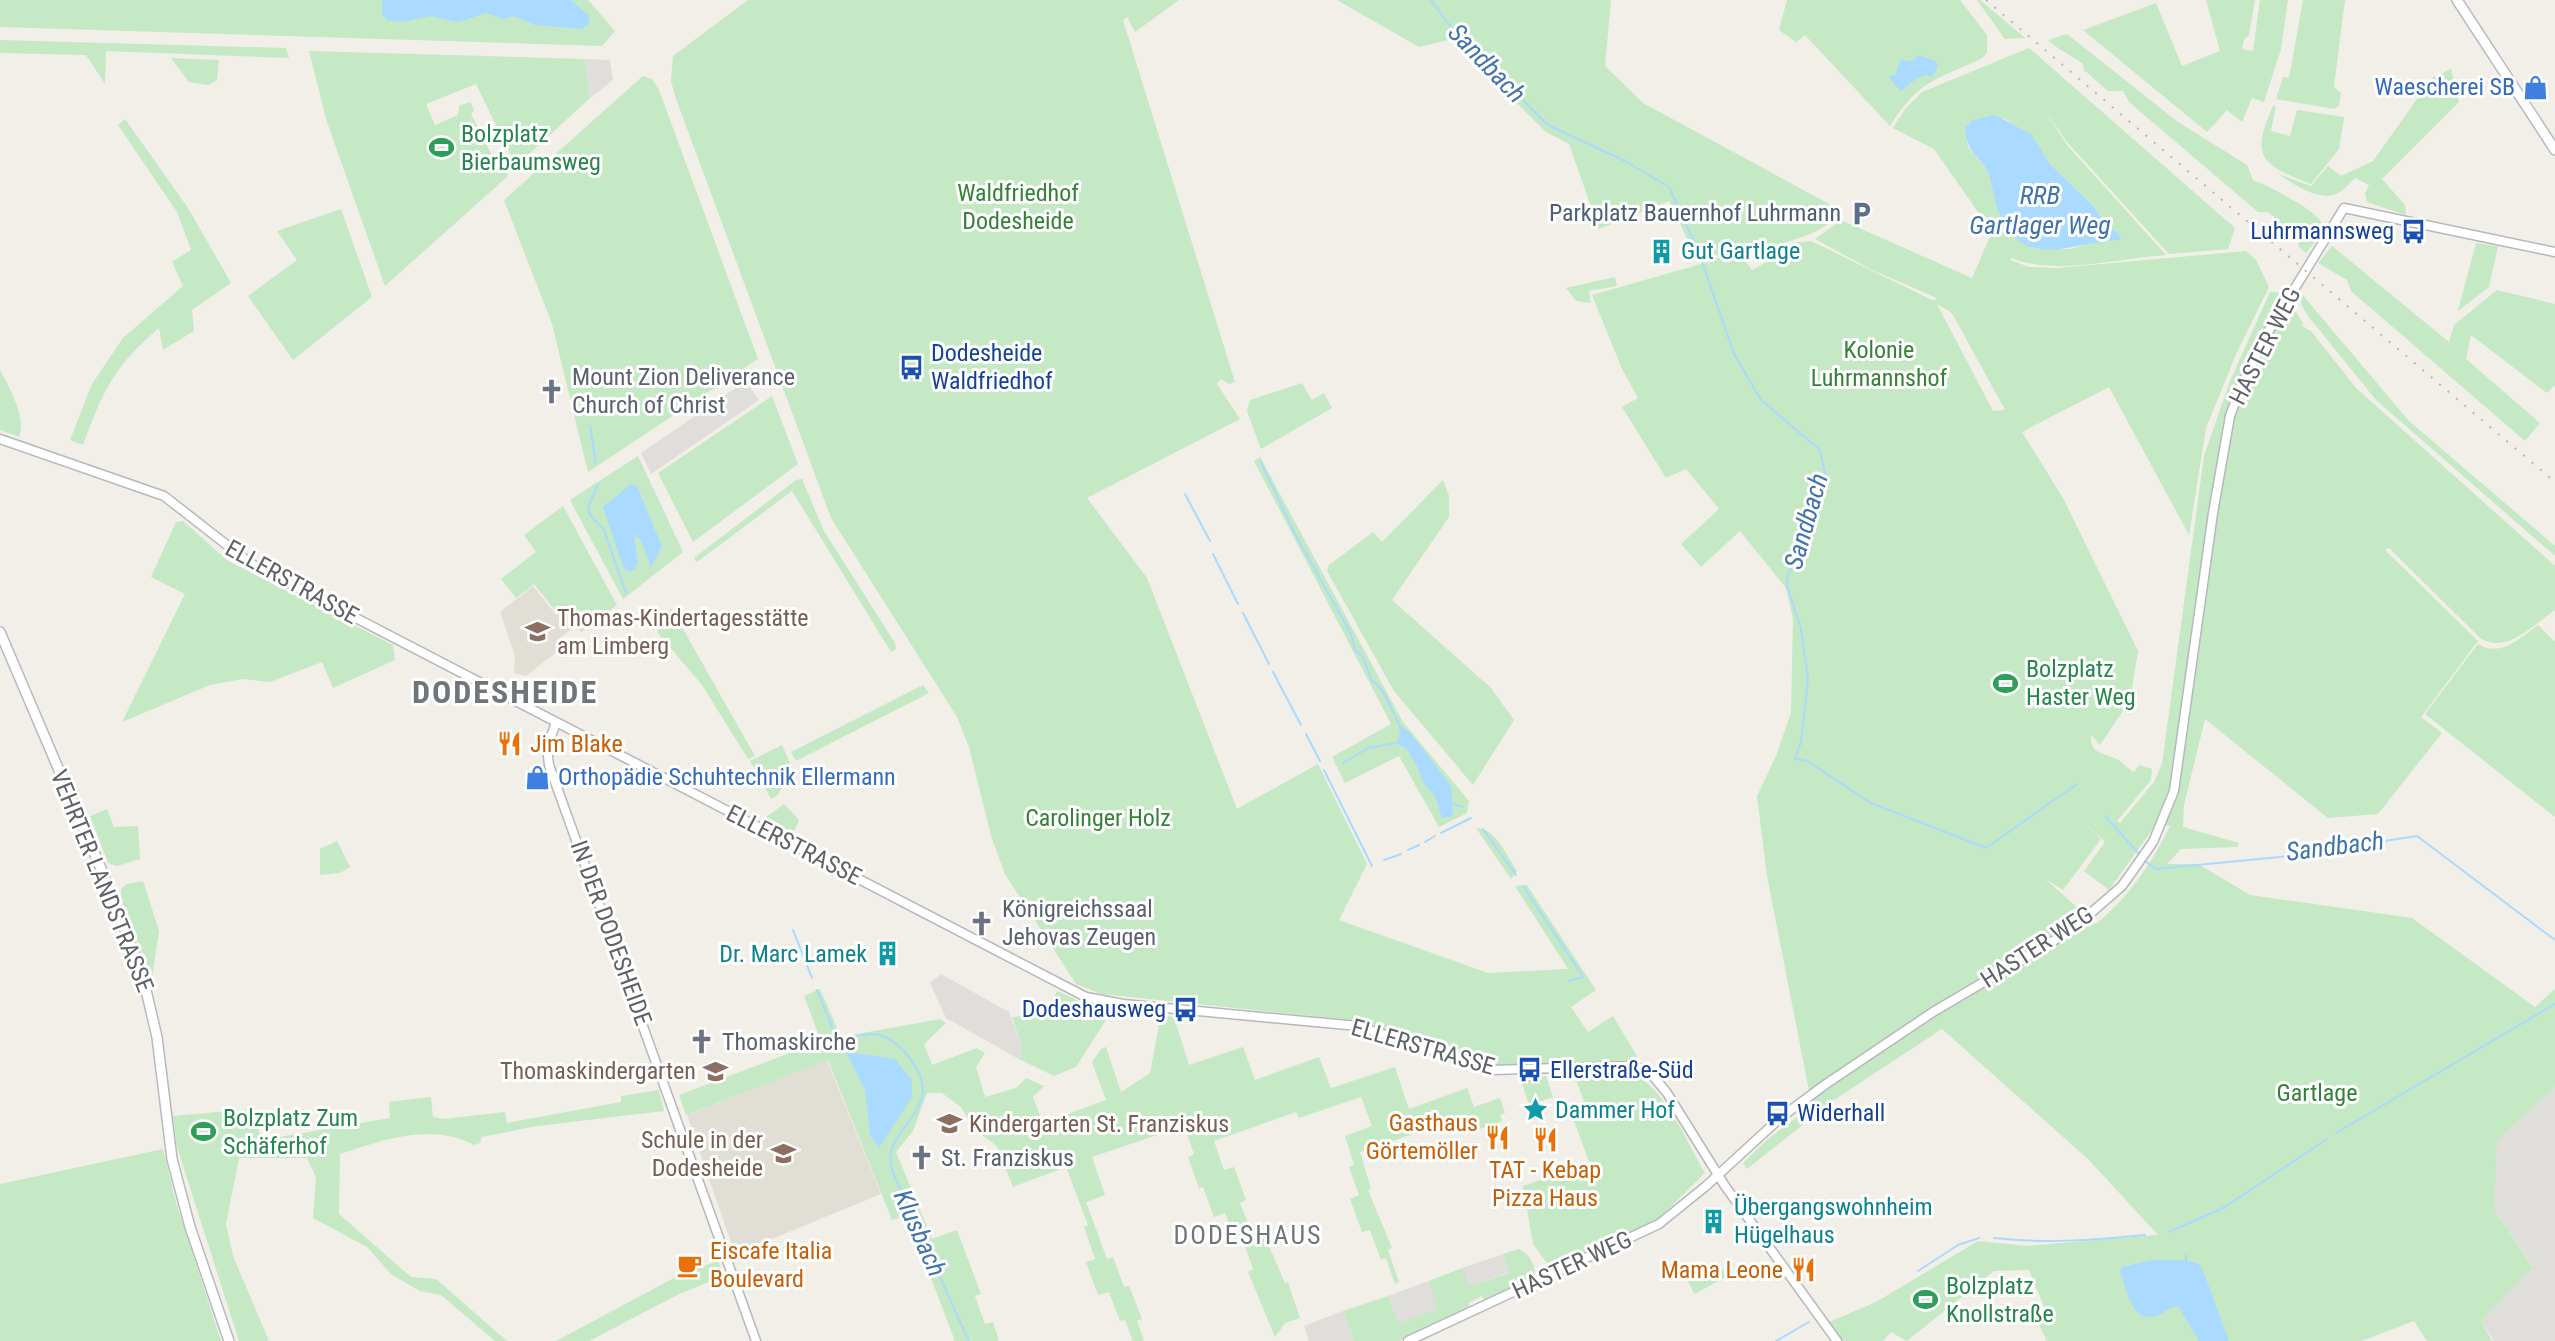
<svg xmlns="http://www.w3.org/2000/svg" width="2555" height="1341" font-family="'Roboto Condensed',sans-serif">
	<rect width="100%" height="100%" fill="#f1efe8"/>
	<!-- industrial -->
	<g fill="#e0deda">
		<polygon points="584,59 610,60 613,80 590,98"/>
		<polygon points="746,381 759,400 651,474 641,453"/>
		<polygon points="941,974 1009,1012 1023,1050 1019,1059 946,1018 930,983"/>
		<polygon points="2555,1087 2555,1341 2494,1341 2481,1321 2533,1266 2494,1209 2494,1151 2497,1141"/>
		<polygon points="1503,1254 1509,1272 1468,1287 1462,1268"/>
		<polygon points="1429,1281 1439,1309 1399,1323 1388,1296"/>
		<polygon points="1343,1311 1354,1341 1309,1341 1304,1326"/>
	</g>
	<!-- education -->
	<g fill="#e1ded6">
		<polygon points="533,586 556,615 563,610 575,626 559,639 564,646 526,676 514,673 515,656 500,612"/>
		<polygon points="827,1060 881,1194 735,1254 687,1115"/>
	</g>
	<!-- green -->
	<g fill="#c5e8c5" fill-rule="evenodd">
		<polygon points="0,0 588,0 615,31 602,46 0,27"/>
		<polygon points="748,0 1179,0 1135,32 1127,17 1123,20 1235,382 1229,384 1221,379 1217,384 1240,419 1087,498 1147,578 1237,809 1318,764 1367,864 1339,920 1488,973 1568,969 1515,886 1527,885 1596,990 1571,1007 1588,1032 1613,1016 1637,1056 1636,1060 1492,1065 1352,1020 1101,994 1076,984 1005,874 992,839 969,747 957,717 831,518 675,96 671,81 673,56"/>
		<path d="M1337 0H1611L1605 66 1643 103 1842 211C1814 247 1741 249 1697 259L1669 201 1599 229 1569 144 1546 132 1452 39 1419 47Z"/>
		<path d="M1787 0H1960L1987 35V53L1981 59C1934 80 1919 81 1890 126L1805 35 1796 42 1779 30Z"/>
		<polygon points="1977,0 1980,0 2025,38 2005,39"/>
		<polygon points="2206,0 2255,0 2249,35 2244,39 2242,49 2253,51 2260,0 2288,0 2281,49 2264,102 2252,98 2242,122 2227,110 2207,132 2083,30 2156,3 2182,66 2220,51"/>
		<polygon points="2303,0 2345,0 2334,87 2341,93 2339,106 2334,109 2276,99 2283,77 2289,78"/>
		<path d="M2067 34 2178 122 2247 165 2253 180C2267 185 2320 212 2322 224 2323 234 2312 245 2306 253L2298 246 2300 242 2296 239 2292 241 2276 227 2275 217 2267 212H2258L2129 102 2123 91H2108L2084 70 2083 64C2071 55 2060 51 2048 40Z"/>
		<polygon points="0,40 286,48 289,58 106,51 105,84 86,55 0,53"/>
		<path d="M2029 48 2235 228 2228 249 2169 254 2067 142 2042 106 2067 145 2166 255C2122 258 2052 276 2012 258L2010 260 2029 267 2057 268 2246 251 2256 260 2269 287 2237 352 2206 428 2189 535 2109 387 2022 432 2063 498 2138 651 2130 700 2100 745 2091 735C2090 757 2107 752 2120 761 2124 764 2128 769 2134 772L2139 765 2152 769 2151 780 2117 821 2120 823 2154 782 2162 764 2204 456 2230 381 2270 292H2277L2282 297 2281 303 2295 311 2303 323 2302 326 2311 331 2356 388 2555 566V610C2533 625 2506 655 2480 638L2389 548 2385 550 2478 641 2421 717 2442 733 2378 814 2328 818 2205 719 2184 805 2183 827 2239 843 2237 847 2181 849 2167 864H2198L2250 895 2412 918 2535 1007 2555 989V1087L2497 1141 2494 1209 2533 1267 2481 1321 2492 1341H2427L2414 1321 2361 1341H2047L2038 1323 2047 1314 2029 1270 1994 1271 1907 1341 1891 1332 1883 1341H1843L1827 1323 1876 1302 1978 1241 2027 1246 2158 1235 2088 1159 1942 1029 1834 1100 1747 1169 1743 1163 1768 1139 1812 1106 1767 876 1757 796 1776 756 1791 713 1793 619 1786 588 1740 531 1701 567 1681 544 1719 509 1686 469 1666 478 1622 407 1638 398 1622 369 1592 295 1708 262 1713 272 1708 260 1740 254 1752 270 1782 253 1791 243 1811 241 1934 301 1937 298 1872 270 1815 239 1841 220 1972 278 1992 232 1934 149 1893 128 1905 109 1922 92ZM2003 118 2032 136 2050 164 2095 208 2106 226 2119 233 2071 249H2036L1983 165 1968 147 1965 128ZM1937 304 1952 313 2005 410 1993 411ZM2065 804 2105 842 2084 871 2109 890 2157 823 2170 826C2151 864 2130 896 2096 924L2044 878 2063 890 2101 839Z"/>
		<polygon points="309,51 584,59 590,98 516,166 476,84 426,104 435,125 458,115 459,106 470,102 474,110 471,114 499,169 505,169 508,176 385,286 327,122"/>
		<polygon points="171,58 219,60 217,80 208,85 189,82"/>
		<path d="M2451 69 2459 102 2382 179 2405 205 2406 215 2367 202 2365 194 2369 185 2355 178C2350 182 2345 190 2338 193 2321 203 2292 184 2279 174L2311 186 2328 166 2341 176 2373 161 2432 78Z"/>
		<polygon points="643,76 652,79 659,90 758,359 588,472 552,324 504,200"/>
		<path d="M2273 106H2276L2271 131 2290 136 2297 110 2344 117 2339 149 2311 184C2263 165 2249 159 2273 106Z"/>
		<path d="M125 119 188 208 231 283 192 310 194 331 163 350 159 328C114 366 103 391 83 445L70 440 92 384 123 338 183 286 172 262 191 250 177 212 118 125Z"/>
		<polygon points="341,209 372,297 293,360 248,296 297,260 277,231"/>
		<polygon points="2476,243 2498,246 2489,287 2458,311"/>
		<polygon points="2332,246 2449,342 2454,325 2497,290 2555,304 2555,385 2547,393 2471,335 2466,359 2540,423 2525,441 2351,291 2347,280 2318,263"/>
		<polygon points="1615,277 1617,286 1589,291 1591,303 1576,301 1566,288"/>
		<polygon points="2301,293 2408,420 2555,546 2555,556 2376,400 2308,316 2301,304"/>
		<path d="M0 370C9 387 27 418 19 437L0 430Z"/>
		<polygon points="1302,383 1312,400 1324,393 1332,408 1261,449 1247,411 1250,400"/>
		<polygon points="772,396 798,464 693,542 658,473"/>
		<polygon points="638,456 683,552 623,599 570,500"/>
		<polygon points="1260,457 1403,722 1469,801 1467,813 1439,827 1399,756 1345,783 1332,757 1391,724 1254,461"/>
		<polygon points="802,479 824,531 895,643 896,649 891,652 792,491 697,562 694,558 796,480"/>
		<polygon points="1443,480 1449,496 1449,517 1392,600 1491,688 1514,720 1473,785 1394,691 1327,571 1329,565 1373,532 1382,542"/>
		<polygon points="563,506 617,605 581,632 563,608 557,613 534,584 516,598 501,579 536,552 524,535"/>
		<polygon points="183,521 228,561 393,645 395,660 333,688 322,662 270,682 243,679 210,685 122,722 185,594 151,577 176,522"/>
		<polygon points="671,608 755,756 748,759 702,685 657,632"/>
		<path d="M2538 625 2555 642V817L2425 714 2478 644C2501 658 2520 638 2538 625Z"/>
		<polygon points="923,685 929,693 796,761 791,752"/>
		<polygon points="782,745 792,768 778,795 771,799 750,761"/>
		<polygon points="784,804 799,820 792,835 762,820"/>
		<polygon points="107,809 114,827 138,826 140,859 117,866 108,863 90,816"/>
		<path d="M1476 828C1496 828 1507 856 1517 871L1511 879Z"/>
		<polygon points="337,841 350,867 340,873 320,875 320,849"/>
		<polygon points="143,881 159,931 152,978 121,899 121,889 127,884"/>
		<polygon points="820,989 841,1037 940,1019 946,1023 924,1044 932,1065 977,1048 985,1053 976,1067 985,1097 1016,1088 1026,1078 1044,1086 1033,1097 1043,1123 1106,1100 1092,1062 1101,1049 1106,1047 1121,1092 1150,1073 1161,1015 1174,1017 1189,1065 1243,1047 1255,1080 1319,1057 1331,1088 1395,1067 1409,1109 1467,1088 1474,1107 1500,1098 1505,1113 1500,1115 1502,1121 1480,1129 1478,1123 1428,1129 1360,1152 1371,1189 1368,1190 1392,1248 1388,1250 1399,1282 1395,1284 1386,1258 1381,1260 1370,1230 1362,1232 1350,1199 1359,1195 1349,1167 1354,1165 1345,1136 1372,1126 1361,1097 1299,1118 1296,1112 1214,1141 1224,1170 1234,1167 1246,1200 1240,1203 1249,1226 1259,1223 1285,1283 1288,1282 1300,1318 1285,1323 1275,1337 1248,1272 1253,1269 1243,1241 1237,1243 1225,1213 1214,1217 1203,1187 1199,1188 1188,1157 1194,1154 1184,1126 1092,1157 1105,1195 1086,1202 1107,1259 1113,1257 1124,1287 1129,1286 1142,1319 1137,1321 1144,1341 1133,1341 1125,1320 1120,1321 1109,1292 1098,1295 1086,1262 1095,1259 1084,1227 1088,1225 1066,1167 1013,1187 997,1146 974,1129 961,1107 942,1093 927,1093 913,1131 896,1152 932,1239 957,1230 981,1294 975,1296 985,1324 993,1322 999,1341 955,1341 907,1215 892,1220 828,1060 686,1115 679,1095 821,1041 804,996"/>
		<polygon points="1057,991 1083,1003 1113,1009 1076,1067 1054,1076 1019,1059 1023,1050 1012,1017 1045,1014"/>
		<path d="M1632 1074C1663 1084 1688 1145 1705 1173L1656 1221 1552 1270 1533 1244 1523 1186 1589 1162 1569 1107 1584 1101 1574 1075Z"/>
		<polygon points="1546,1076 1553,1097 1529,1105 1521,1080"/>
		<path d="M659 1090 664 1111 537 1126 482 1137 480 1143 474 1145C431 1122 383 1140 340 1154L339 1214 411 1277 436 1279 507 1341H495L441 1295 420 1291 392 1275 367 1247 313 1218 316 1177 307 1158H239L226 1224 233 1256 269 1341H239L177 1147 173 1116 252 1109 262 1140 390 1118 389 1102 431 1097 433 1117 444 1119 505 1112 507 1123 621 1102V1096Z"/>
		<polygon points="163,1149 177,1206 221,1341 0,1341 0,1184"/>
		<path d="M1519 1249C1530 1254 1537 1267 1534 1278L1485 1302 1482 1296 1468 1303 1470 1308 1399 1341H1354L1343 1311 1388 1296 1399 1323 1438 1309 1429 1281 1462 1268 1469 1286 1509 1273 1503 1254Z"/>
		<polygon points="718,1261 724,1276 679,1294 589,1341 556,1341 674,1278"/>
		<polygon points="1711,1263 1730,1275 1694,1294 1685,1275"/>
	</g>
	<!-- water -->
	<g fill="#aadaff">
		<polygon points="382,0 571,0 589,16 589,24 582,29 535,25 513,16 503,19 486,13 458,22 430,16 402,22 388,20 382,14"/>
		<polygon points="1918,55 1936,61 1938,67 1932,77 1927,75 1917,78 1901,91 1888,77 1896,74 1900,60 1913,61"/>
		<path d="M1995 115 2031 134 2050 164 2095 208 2106 226 2119 233 2121 240C2076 240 2027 273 2001 217 1995 204 1993 188 1989 175 1981 155 1967 156 1965 128L1973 120Z"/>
		<polygon points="631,484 637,486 662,547 651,567 640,538 634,536 638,562 635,569 630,571 624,569 603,507"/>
		<polygon points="1399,724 1411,734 1451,786 1453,816 1442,818 1435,796 1424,784 1417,766 1406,748 1396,743 1400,737"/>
		<polygon points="846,1052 895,1059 912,1080 912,1097 879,1148 870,1135 865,1090"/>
		<path d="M2185 1260 2197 1263 2202 1268 2229 1341H2199L2179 1307C2168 1306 2168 1311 2159 1315 2131 1325 2128 1292 2120 1272L2122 1267 2152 1260Z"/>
	</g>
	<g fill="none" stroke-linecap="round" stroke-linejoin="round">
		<!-- stream -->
		<g stroke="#aadaff" stroke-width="2">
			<polyline points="1431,0 1456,34 1548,125 1625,161 1669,187 1699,253 1734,354 1761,400 1820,450 1825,474 1802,537 1801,554 1788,574 1787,586 1801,629 1808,679 1801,742 1795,759 1807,761 1871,803 1986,848 2077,784"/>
			<polyline points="590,426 596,463"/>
			<polyline points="1261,462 1294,532 1350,632 1356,651 1363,657 1371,679 1383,691 1399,724"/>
			<polyline points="598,485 588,507 590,515 604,530 626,593"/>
			<polyline points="1185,494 1210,541"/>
			<polyline points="1213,554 1238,604"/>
			<polyline points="1243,613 1269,664"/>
			<polyline points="1273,672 1301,725"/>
			<polyline points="1306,734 1320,761"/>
			<polyline points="1343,763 1368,748 1396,743"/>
			<polyline points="1324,770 1372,866"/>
			<polyline points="1452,804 1463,807"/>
			<polyline points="2105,816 2139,854"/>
			<polyline points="1483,829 1516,875"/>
			<polyline points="1441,833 1471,818"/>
			<polyline points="1425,842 1435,836"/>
			<polyline points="1408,850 1419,845"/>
			<polyline points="1384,860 1401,854"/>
			<polyline points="2145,861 2155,869 2280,857 2417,836 2555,940"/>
			<polyline points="1523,886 1583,977 1569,981"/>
			<polyline points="793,930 812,978"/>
			<path d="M817 990 837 1039C872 1034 883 1026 908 1056 952 1109 883 1126 891 1165 895 1183 905 1197 913 1214 931 1256 949 1299 969 1341"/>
			<polyline points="2336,1133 2555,1004"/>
			<polyline points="2169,1232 2223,1208 2327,1139"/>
			<path d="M1994 1238C2045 1244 2094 1240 2145 1235"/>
			<polyline points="2186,1262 2186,1255"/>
			<polyline points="1918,1271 1958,1245 1979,1238"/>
			<polyline points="1776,1341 1809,1322"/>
		</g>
		<defs>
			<g id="tertiary">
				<polyline points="0,439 164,496 250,563 1086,997 1123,1004 1358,1026 1492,1070 1630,1066 1643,1069 1653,1076 1667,1093 1725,1186 1837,1341"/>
				<polyline points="556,723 547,747 549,765 756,1341"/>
				<polyline points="1408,1341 1659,1224 1706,1186 1780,1118 1826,1084 1933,1012 2070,931 2122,886 2153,842 2174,791 2213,513 2230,416 2241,386 2268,332 2344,208 2555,252"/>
			</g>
			<g id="secondary">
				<polyline points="2457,0 2555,150"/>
				<polyline points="0,632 102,871 142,973 157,1037 172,1159 190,1227 229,1341"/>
			</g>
		</defs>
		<!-- tertiary casing -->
		<use href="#tertiary" stroke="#b5b8bc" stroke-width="11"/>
		<!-- secondary casing -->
		<use href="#secondary" stroke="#b6babf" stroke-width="12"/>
		<!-- tertiary -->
		<use href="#tertiary" stroke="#fff" stroke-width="8"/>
		<!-- secondary -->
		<use href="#secondary" stroke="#fff" stroke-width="9"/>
		<!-- rail -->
		<polyline stroke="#b6b7b8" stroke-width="2" stroke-dasharray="2 9" stroke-linecap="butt" points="1986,0 2555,482"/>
	</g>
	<!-- icons -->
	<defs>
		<symbol id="shop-bare" viewBox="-9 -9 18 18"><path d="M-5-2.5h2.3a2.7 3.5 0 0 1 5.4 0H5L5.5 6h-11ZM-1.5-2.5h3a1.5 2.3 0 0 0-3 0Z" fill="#3f7fe0" stroke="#fff" stroke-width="2.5" paint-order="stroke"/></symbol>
		<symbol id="stadium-bare" viewBox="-9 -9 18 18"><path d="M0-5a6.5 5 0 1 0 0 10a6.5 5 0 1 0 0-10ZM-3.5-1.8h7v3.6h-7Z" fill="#2e9e5b" stroke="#fff" stroke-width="2.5" paint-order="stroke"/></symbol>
		<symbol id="parking-bare" viewBox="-9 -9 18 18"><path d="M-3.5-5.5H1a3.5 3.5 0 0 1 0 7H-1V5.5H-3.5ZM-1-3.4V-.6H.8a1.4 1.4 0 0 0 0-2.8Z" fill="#5c6f8a" stroke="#fff" stroke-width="2.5" paint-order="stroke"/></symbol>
		<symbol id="bus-bare" viewBox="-9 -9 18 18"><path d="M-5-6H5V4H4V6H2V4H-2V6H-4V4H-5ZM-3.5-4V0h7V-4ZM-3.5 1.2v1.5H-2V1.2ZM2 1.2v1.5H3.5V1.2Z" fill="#1a4fb4" stroke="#fff" stroke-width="2.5" paint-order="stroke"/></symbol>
		<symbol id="building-bare" viewBox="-9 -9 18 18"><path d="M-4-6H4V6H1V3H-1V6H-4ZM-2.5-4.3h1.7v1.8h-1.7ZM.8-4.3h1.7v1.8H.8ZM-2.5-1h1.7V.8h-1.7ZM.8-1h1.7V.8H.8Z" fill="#0f9aa8" stroke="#fff" stroke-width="2.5" paint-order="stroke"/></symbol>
		<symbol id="church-bare" viewBox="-9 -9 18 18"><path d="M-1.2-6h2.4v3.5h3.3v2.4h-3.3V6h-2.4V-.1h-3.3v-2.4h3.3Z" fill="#6b7280" stroke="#fff" stroke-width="2.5" paint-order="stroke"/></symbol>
		<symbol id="school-bare" viewBox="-9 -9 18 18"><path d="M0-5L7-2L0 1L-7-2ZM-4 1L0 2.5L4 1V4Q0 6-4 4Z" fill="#8d6e63" stroke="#fff" stroke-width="2.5" paint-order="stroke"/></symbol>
		<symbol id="restaurant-bare" viewBox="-9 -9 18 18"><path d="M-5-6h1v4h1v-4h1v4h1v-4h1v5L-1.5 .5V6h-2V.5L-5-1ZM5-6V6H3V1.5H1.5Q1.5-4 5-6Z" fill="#e8710a" stroke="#fff" stroke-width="2.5" paint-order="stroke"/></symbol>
		<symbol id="sight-bare" viewBox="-9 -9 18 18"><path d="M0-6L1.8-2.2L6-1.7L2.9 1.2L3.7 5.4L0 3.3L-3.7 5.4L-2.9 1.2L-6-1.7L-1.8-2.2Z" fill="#0f9aa8" stroke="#fff" stroke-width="2.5" paint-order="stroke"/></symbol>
		<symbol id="cafe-bare" viewBox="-9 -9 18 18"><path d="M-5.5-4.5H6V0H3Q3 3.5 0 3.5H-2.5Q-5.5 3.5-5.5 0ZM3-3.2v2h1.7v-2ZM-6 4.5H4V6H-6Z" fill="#e8710a" stroke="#fff" stroke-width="2.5" paint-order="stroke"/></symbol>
	</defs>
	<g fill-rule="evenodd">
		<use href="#shop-bare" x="2518" y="70" width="35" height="35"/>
		<use href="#stadium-bare" x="424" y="130" width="35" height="35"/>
		<use href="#parking-bare" x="1844" y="196" width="35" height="35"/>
		<use href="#bus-bare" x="2396" y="214" width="35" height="35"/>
		<use href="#building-bare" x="1644" y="234" width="35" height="35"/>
		<use href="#bus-bare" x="894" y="350" width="35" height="35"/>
		<use href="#church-bare" x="534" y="374" width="35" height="35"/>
		<use href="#school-bare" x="520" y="614" width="35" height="35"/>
		<use href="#stadium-bare" x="1988" y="666" width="35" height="35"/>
		<use href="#restaurant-bare" x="492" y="726" width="35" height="35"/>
		<use href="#shop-bare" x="520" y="760" width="35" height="35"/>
		<use href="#church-bare" x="964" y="906" width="35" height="35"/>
		<use href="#building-bare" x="870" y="936" width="35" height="35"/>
		<use href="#bus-bare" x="1168" y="992" width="35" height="35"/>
		<use href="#church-bare" x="684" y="1024" width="35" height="35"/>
		<use href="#bus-bare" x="1512" y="1052" width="35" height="35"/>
		<use href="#school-bare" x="698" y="1054" width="35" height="35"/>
		<use href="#sight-bare" x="1518" y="1092" width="35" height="35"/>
		<use href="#bus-bare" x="1760" y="1096" width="35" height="35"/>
		<use href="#school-bare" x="932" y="1106" width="35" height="35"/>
		<use href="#stadium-bare" x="186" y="1114" width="35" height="35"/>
		<use href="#restaurant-bare" x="1480" y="1120" width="35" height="35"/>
		<use href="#restaurant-bare" x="1528" y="1122" width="35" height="35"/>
		<use href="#school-bare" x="766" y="1136" width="35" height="35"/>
		<use href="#church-bare" x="904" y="1140" width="35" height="35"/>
		<use href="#building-bare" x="1696" y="1204" width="35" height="35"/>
		<use href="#cafe-bare" x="672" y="1248" width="35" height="35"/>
		<use href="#restaurant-bare" x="1786" y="1252" width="35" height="35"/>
		<use href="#stadium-bare" x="1908" y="1282" width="35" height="35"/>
	</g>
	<g text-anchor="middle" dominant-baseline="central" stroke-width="6" stroke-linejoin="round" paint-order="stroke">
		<!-- shop labels -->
		<g font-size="24" fill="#366cbe" stroke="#fff" text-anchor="end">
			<text x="2515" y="87">Waescherei SB</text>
			<text x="558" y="777" text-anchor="start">Orthopädie Schuhtechnik Ellermann</text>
		</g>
		<!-- leisure labels -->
		<g font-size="24" fill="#27864d" stroke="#fff" text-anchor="start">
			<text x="461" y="134">Bolzplatz<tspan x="461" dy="28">Bierbaumsweg</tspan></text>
			<text x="2026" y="669">Bolzplatz<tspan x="2026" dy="28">Haster Weg</tspan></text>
			<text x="223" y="1118">Bolzplatz Zum<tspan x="223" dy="28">Schäferhof</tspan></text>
			<text x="1946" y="1286">Bolzplatz<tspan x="1946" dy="28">Knollstraße</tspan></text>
		</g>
		<!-- park labels -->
		<g font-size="24" fill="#348238" stroke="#fff">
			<text x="1018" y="193">Waldfriedhof<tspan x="1018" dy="28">Dodesheide</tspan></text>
			<text x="1879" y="350">Kolonie<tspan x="1879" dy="28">Luhrmannshof</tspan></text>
			<text x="1098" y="818">Carolinger Holz</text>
			<text x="2317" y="1093">Gartlage</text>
		</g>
		<!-- service labels -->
		<g font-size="24" fill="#4e5e75" stroke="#fff" text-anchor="end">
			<text x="1841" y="213">Parkplatz Bauernhof Luhrmann</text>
		</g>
		<!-- transit labels -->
		<g font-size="24" fill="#164399" stroke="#fff" text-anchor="start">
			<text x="2394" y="231" text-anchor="end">Luhrmannsweg</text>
			<text x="931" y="353">Dodesheide<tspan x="931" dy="28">Waldfriedhof</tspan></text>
			<text x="1166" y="1009" text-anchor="end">Dodeshausweg</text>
			<text x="1550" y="1070">Ellerstraße-Süd</text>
			<text x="1797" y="1113">Widerhall</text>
		</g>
		<!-- culture labels -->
		<g font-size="24" fill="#0d838f" stroke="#fff" text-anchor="start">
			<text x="1681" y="251">Gut Gartlage</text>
			<text x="867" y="954" text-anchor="end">Dr. Marc Lamek</text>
			<text x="1555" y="1110">Dammer Hof</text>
			<text x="1734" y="1207">Übergangswohnheim<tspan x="1734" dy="28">Hügelhaus</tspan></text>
		</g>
		<!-- street labels -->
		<g font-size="24" fill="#5f6368" stroke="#fff">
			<text transform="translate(2265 346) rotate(-63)">HASTER WEG</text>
			<text transform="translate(292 582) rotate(29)">ELLERSTRASSE</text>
			<text transform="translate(794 845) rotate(27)">ELLERSTRASSE</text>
			<text transform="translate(102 881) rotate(68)">VEHRTER LANDSTRASSE</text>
			<text transform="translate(611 933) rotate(70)">IN DER DODESHEIDE</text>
			<text transform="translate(2037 947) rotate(-33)">HASTER WEG</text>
			<text transform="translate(1423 1047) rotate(16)">ELLERSTRASSE</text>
			<text transform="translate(1572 1265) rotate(-25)">HASTER WEG</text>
		</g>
		<!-- worship labels -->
		<g font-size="24" fill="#5b616d" stroke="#fff" text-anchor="start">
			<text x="572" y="377">Mount Zion Deliverance<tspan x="572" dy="28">Church of Christ</tspan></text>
			<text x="1002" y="909">Königreichssaal<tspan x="1002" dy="28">Jehovas Zeugen</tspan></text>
			<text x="722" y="1042">Thomaskirche</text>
			<text x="941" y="1158">St. Franziskus</text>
		</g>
		<!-- education labels -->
		<g font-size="24" fill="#785e54" stroke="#fff" text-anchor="start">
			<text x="557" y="618">Thomas-Kindertagesstätte<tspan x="557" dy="28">am Limberg</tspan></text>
			<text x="696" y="1071" text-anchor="end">Thomaskindergarten</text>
			<text x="969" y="1124">Kindergarten St. Franziskus</text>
			<text x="763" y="1140" text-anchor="end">Schule in der<tspan x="763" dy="28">Dodesheide</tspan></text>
		</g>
		<!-- food labels -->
		<g font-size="24" fill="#c56008" stroke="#fff" text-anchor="start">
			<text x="530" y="744">Jim Blake</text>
			<text x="1478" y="1123" text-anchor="end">Gasthaus<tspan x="1478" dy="28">Görtemöller</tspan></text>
			<text x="1545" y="1170" text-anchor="middle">TAT - Kebap<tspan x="1545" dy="28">Pizza Haus</tspan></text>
			<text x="710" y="1251">Eiscafe Italia<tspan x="710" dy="28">Boulevard</tspan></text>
			<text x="1783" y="1270" text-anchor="end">Mama Leone</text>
		</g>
		<!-- water labels -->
		<g font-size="26" font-style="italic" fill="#4174aa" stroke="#fff">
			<text transform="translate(1487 63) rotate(46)">Sandbach</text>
			<text x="2040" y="195">RRB<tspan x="2040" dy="30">Gartlager Weg</tspan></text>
			<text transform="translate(1806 521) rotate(-74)">Sandbach</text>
			<text transform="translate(2335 846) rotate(-7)">Sandbach</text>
			<text transform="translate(920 1233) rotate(66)">Klusbach</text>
		</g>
		<!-- neighbourhood labels -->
		<g font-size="26" letter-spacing="2" fill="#70757a" stroke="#fff">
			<text x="1248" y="1235">DODESHAUS</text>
		</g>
		<!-- district labels -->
		<g font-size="32" font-weight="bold" letter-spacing="2" fill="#70757a" stroke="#fff">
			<text x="505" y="692">DODESHEIDE</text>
		</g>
	</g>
</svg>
